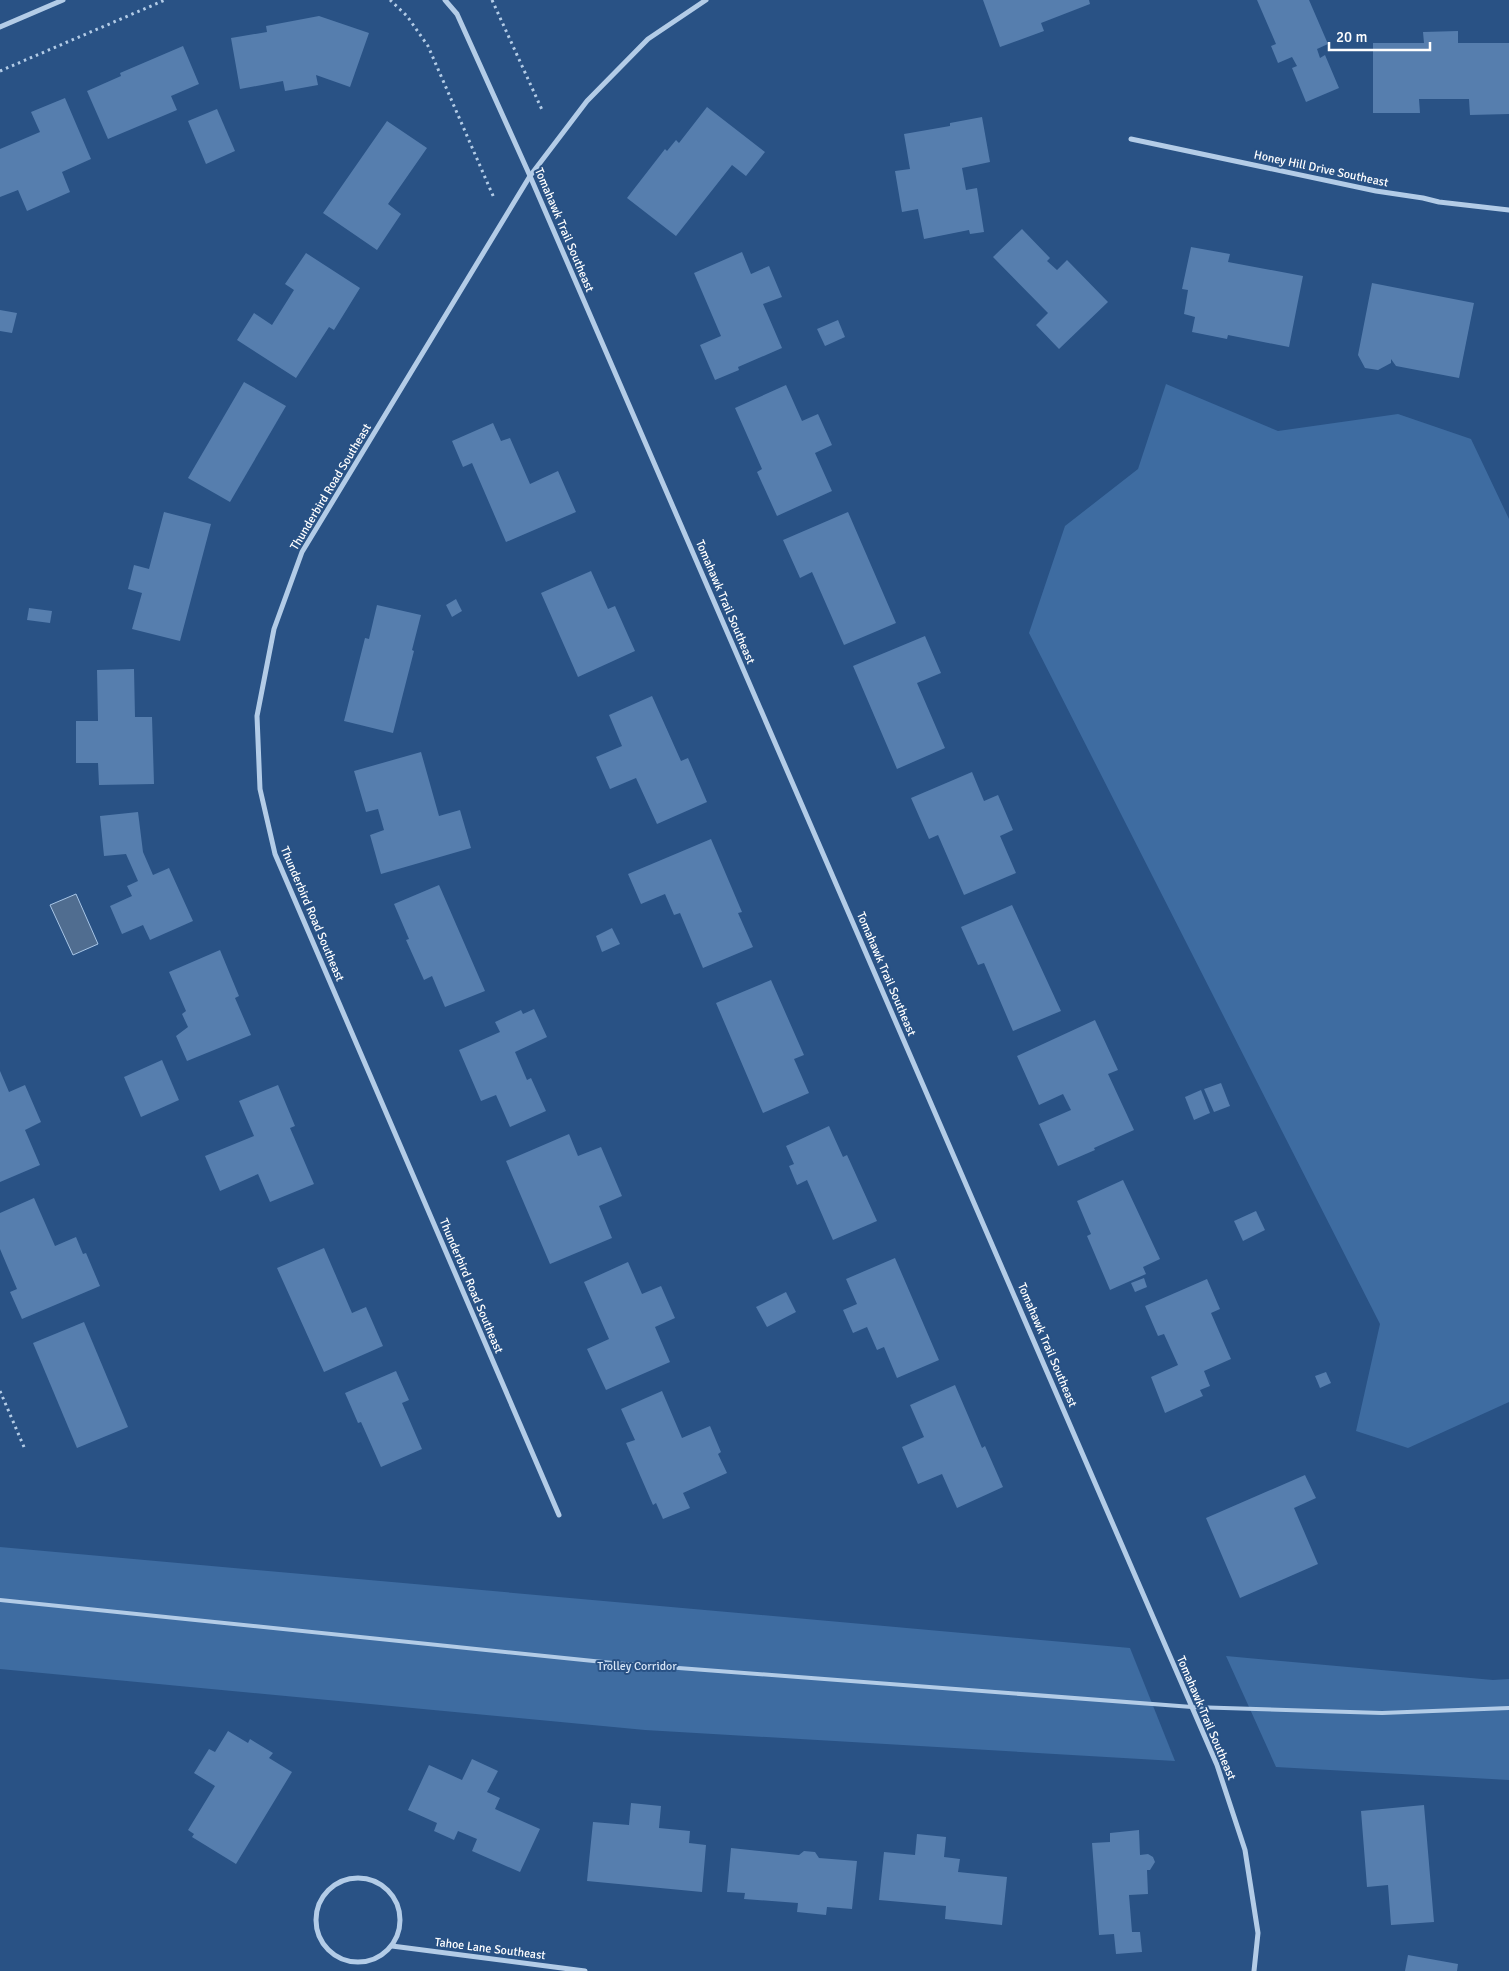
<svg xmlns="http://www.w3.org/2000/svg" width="1509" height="1971" font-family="Signika,sans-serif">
	<rect width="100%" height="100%" fill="#295285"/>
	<!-- green -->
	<g fill="#3e6ca1">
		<polygon points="1166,384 1278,431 1398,414 1471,439 1509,519 1509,1402 1408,1448 1356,1431 1380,1324 1029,633 1065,526 1138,469"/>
		<polygon points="0,1547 1130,1648 1175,1761 645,1730 0,1669"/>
		<polygon points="1226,1656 1493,1680 1509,1679 1509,1780 1276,1767"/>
	</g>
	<!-- water -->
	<polygon fill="#506d90" stroke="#a8c6e7" points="76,894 98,944 73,955 50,905"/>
	<!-- building -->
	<g fill="#567eae">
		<polygon points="983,0 1089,0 1090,4 1041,23 1044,31 1000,47"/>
		<polygon points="1257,0 1309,0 1328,44 1317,49 1320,58 1325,55 1339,88 1306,102 1292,68 1297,66 1292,57 1278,63 1271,46 1276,44"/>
		<polygon points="319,16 369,33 350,87 316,75 318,85 285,91 283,81 240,89 231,38 267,32 266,26"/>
		<polygon points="1458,31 1458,43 1509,43 1509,114 1470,115 1469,99 1419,99 1420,113 1373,113 1373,43 1424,43 1423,32"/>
		<polygon points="183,46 199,84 171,96 177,110 108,139 87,91 121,76 120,73"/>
		<polygon points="65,98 91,159 62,172 70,192 27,211 18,190 0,197 0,149 40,132 31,112"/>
		<polygon points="707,107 765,152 746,176 732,165 676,236 627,198 665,149 667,151 676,140 679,143"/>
		<polygon points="217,109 235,151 206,164 188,121"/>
		<polygon points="982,117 990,162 962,168 966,190 977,188 984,232 970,234 969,230 924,239 918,209 902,212 895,171 910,169 904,134 950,126 950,123"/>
		<polygon points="387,121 427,148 388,204 401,214 377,250 323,213"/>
		<polygon points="1022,229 1050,258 1047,261 1057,270 1067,260 1108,302 1059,349 1036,325 1048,313 993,257"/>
		<polygon points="1191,247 1230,254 1228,262 1303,276 1289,347 1228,335 1227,339 1192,332 1195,317 1184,314 1188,290 1182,289"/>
		<polygon points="742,252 751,274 769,266 782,297 763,304 782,348 738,367 739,370 715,380 700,345 721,336 694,273"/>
		<polygon points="306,253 360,288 334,330 329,327 296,378 237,340 254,313 272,325 294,290 285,284"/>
		<polygon points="1372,283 1474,303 1459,378 1396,366 1391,359 1391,363 1378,370 1365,368 1358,355"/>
		<polygon points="0,310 17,313 12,333 0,331"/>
		<polygon points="838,320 845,337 825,346 817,329"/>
		<polygon points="244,382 286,406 230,502 188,478"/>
		<polygon points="786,385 802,421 818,414 832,445 815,453 832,491 777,516 757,472 762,469 735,408"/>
		<polygon points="493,423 501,441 510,438 530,484 558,471 576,512 506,542 472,463 463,467 452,441"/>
		<polygon points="164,512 211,524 180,641 132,629 142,593 128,589 134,565 149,569"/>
		<polygon points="848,512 896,623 844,645 812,572 800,578 783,540"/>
		<polygon points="591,571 608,609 615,606 635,651 578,677 541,593"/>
		<polygon points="456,599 462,611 452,617 446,605"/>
		<polygon points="377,605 421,615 412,650 414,651 393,733 344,721 365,638 369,639"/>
		<polygon points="29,608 52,611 50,623 27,620"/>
		<polygon points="925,636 941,673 917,683 945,748 897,769 853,666"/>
		<polygon points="134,669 135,717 152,717 154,784 99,785 98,763 76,763 76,721 98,721 97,670"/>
		<polygon points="652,696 681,761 688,758 707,802 657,824 636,778 610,789 596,757 622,746 609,715"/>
		<polygon points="421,752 439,816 460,810 471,848 381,874 370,835 384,830 378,809 366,812 354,771"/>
		<polygon points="972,772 984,801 998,795 1013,830 1000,836 1016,873 964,895 938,835 929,839 911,798"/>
		<polygon points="138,812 143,852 153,875 169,868 193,921 150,940 143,925 122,934 110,906 132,896 127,886 138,881 126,854 104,856 100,816"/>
		<polygon points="711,839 742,912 738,913 753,947 703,968 680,913 674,915 665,894 641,904 628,874"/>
		<polygon points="439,885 485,991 445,1007 432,976 424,980 406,940 409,939 394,904"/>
		<polygon points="1012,905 1061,1011 1013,1031 984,963 978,965 961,927"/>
		<polygon points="612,928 620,944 602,952 596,936"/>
		<polygon points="220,950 239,996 235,998 251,1035 187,1061 176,1036 188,1027 182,1014 186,1011 169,972"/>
		<polygon points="771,980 804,1055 794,1059 809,1093 763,1113 716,1003"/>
		<polygon points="534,1009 547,1037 515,1052 527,1080 531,1078 546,1111 510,1127 496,1095 481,1101 459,1050 500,1032 495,1022 521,1010 523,1014"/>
		<polygon points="1095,1020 1118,1070 1108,1074 1134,1130 1094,1148 1095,1150 1058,1166 1039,1124 1071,1110 1063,1094 1039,1105 1017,1056"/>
		<polygon points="162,1060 179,1100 141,1117 124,1077"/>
		<polygon points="0,1071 9,1092 25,1085 41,1122 25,1130 40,1165 0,1182"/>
		<polygon points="1221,1083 1230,1106 1214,1112 1204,1089"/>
		<polygon points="278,1085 295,1126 290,1128 314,1184 270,1202 258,1174 220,1191 205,1156 254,1136 239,1101"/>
		<polygon points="1201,1090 1210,1113 1194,1120 1185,1097"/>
		<polygon points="829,1126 843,1157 847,1155 877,1221 833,1240 807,1180 797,1185 789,1166 794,1164 786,1146"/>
		<polygon points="569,1134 578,1156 601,1147 622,1196 599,1206 612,1238 550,1264 506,1161"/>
		<polygon points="1123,1180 1160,1259 1143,1267 1146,1274 1110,1290 1087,1236 1091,1234 1077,1201"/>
		<polygon points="34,1198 55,1246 76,1237 83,1254 86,1253 100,1286 22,1319 10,1292 17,1289 0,1249 0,1213"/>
		<polygon points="1256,1211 1265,1230 1243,1241 1234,1221"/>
		<polygon points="324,1248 352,1313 366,1307 383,1346 324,1372 277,1268"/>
		<polygon points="895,1258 939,1360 897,1378 884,1347 877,1350 867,1327 853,1333 843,1310 857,1304 846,1279"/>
		<polygon points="628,1262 642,1294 661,1286 675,1318 655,1327 670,1362 606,1390 587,1349 609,1339 584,1282"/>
		<polygon points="1144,1278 1147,1287 1135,1292 1131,1283"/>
		<polygon points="1207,1279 1220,1309 1211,1313 1231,1359 1204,1371 1210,1386 1200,1390 1203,1396 1165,1413 1151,1377 1178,1365 1164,1334 1158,1336 1145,1306"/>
		<polygon points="786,1292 796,1312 767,1327 756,1307"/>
		<polygon points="84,1322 128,1427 77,1448 33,1343"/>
		<polygon points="396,1371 409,1400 402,1403 422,1449 381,1467 361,1422 358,1423 345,1393"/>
		<polygon points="1326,1372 1331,1383 1320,1388 1315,1376"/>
		<polygon points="955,1385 982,1448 985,1446 1003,1487 957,1508 942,1474 918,1484 902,1447 924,1437 910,1405"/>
		<polygon points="662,1391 682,1438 710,1426 721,1452 718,1454 727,1473 683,1493 690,1508 663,1519 656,1503 653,1505 626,1443 635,1440 621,1409"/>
		<polygon points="1305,1475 1316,1498 1294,1508 1318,1564 1240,1598 1206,1518"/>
		<polygon points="228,1731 248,1743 250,1739 273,1753 269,1758 292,1772 236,1864 192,1837 194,1834 188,1830 215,1786 194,1773 209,1749 215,1752"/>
		<polygon points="472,1759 498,1771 487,1792 500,1798 495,1809 540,1829 520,1872 472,1851 477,1839 458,1831 454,1840 434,1831 437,1823 408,1810 429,1765 462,1780"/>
		<polygon points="631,1803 661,1806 659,1828 690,1831 689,1843 706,1845 702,1892 587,1881 593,1822 629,1825"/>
		<polygon points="1424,1805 1434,1922 1391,1925 1388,1885 1367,1887 1361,1811"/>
		<polygon points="1139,1830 1140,1855 1148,1854 1153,1857 1155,1862 1150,1870 1147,1870 1148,1894 1129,1895 1132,1932 1140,1932 1142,1952 1116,1954 1114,1934 1099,1935 1092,1843 1110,1842 1110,1833"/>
		<polygon points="917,1834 946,1837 944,1857 960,1859 958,1872 1007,1877 1002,1925 945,1919 946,1906 879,1900 884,1852 915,1855"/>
		<polygon points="731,1848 799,1855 804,1851 815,1852 819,1858 857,1861 852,1909 827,1907 826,1915 797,1912 798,1903 744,1899 745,1893 727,1892"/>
		<polygon points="1408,1955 1458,1964 1457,1971 1405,1971"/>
	</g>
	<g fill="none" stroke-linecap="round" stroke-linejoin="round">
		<!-- path -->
		<g stroke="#b3cce7" stroke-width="3" stroke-dasharray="2.5 4" stroke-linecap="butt">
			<polyline points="390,0 407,16 428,46 494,198"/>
			<polyline points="492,0 543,112"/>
			<polyline points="0,71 165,0"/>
			<polyline points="0,1391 24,1447"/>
		</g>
		<!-- lane -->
		<polyline stroke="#b3cce7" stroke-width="4" points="0,1600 613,1663 1192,1707 1382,1713 1509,1708"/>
		<!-- street -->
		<g stroke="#b3cce7" stroke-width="5">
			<polyline points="445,0 457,14 530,176 1217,1765 1245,1850 1258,1933 1254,1971"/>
			<polyline points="0,27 63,0"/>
			<polyline points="1131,139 1376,191 1423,198 1439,202 1509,210"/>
			<polyline points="559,1515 275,854 260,789 257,716 274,629 302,552 530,176 587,101 648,39 706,0"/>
			<circle cx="358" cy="1920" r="42"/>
			<polyline points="392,1946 585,1971"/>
		</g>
	</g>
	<g text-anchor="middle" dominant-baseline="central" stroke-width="4" stroke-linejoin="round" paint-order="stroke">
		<!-- street labels -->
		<g font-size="12" fill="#fff" stroke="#295285">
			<text transform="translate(1321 169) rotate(12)">Honey Hill Drive Southeast</text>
			<text transform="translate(564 230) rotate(67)">Tomahawk Trail Southeast</text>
			<text transform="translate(331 487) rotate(-59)">Thunderbird Road Southeast</text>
			<text transform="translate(725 602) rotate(67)">Tomahawk Trail Southeast</text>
			<text transform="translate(312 914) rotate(67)">Thunderbird Road Southeast</text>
			<text transform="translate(886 974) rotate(67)">Tomahawk Trail Southeast</text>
			<text transform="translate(471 1286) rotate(67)">Thunderbird Road Southeast</text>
			<text transform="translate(1047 1345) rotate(67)">Tomahawk Trail Southeast</text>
			<text transform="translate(1206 1718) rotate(67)">Tomahawk Trail Southeast</text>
			<text transform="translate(490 1949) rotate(7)">Tahoe Lane Southeast</text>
		</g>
		<!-- park labels -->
		<g font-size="12" fill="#d7e5f6" stroke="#295285">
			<text x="637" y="1666">Trolley Corridor</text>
		</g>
	</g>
	<!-- scale -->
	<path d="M1329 42v8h101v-8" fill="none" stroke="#ffffff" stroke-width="2.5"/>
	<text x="1336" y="42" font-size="15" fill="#ffffff" stroke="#295285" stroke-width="4" paint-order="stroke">20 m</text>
</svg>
